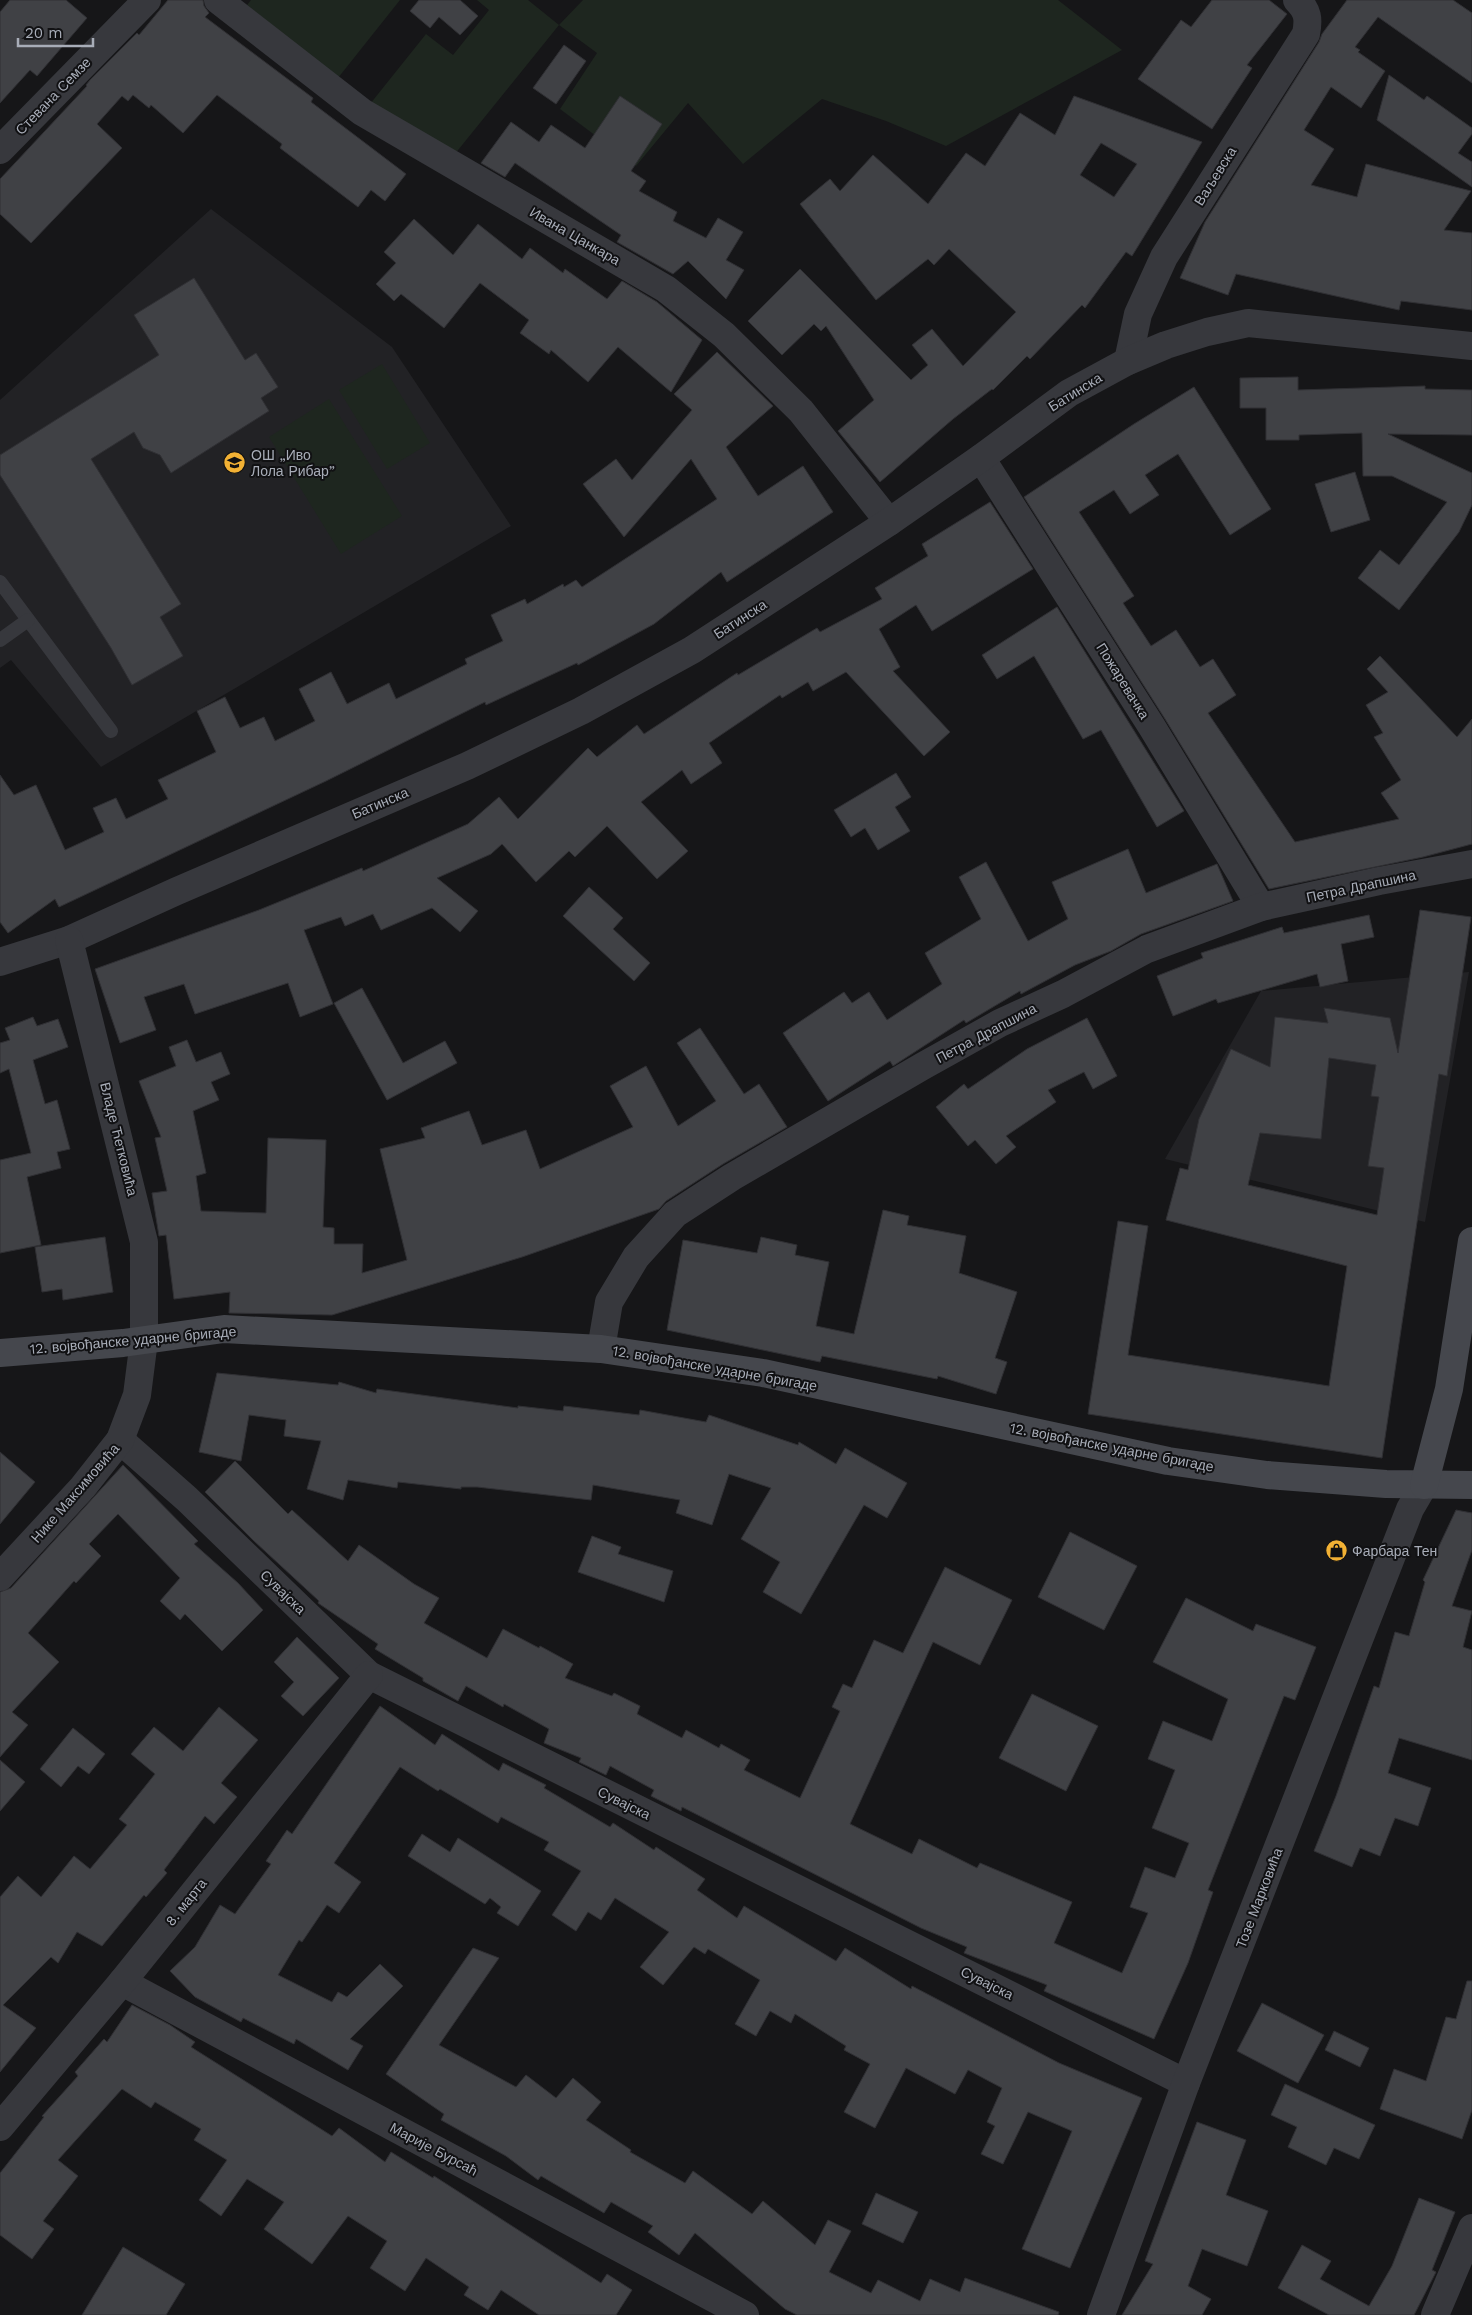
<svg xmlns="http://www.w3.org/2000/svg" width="1472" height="2315" font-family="'Work Sans',sans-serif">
	<rect width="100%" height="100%" fill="#161618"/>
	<!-- built -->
	<g fill="#222225">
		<polygon points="211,209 392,347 511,526 101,767 11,660 0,668 0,400"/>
		<polygon points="1469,972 1425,1222 1165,1159 1261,991"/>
	</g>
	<!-- green -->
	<g fill="#1e261f">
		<polygon points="251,0 400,0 338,78 247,5"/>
		<polygon points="477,0 528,0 559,25 583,0 1058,0 1122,50 946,146 886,121 822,99 743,164 688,103 636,166 560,109 597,53 559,25 446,165 370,104 426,34 453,55 489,10"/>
		<polygon points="382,364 430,443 387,469 339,390"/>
		<polygon points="329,399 402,516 341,554 269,437"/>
	</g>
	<!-- building -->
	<g fill="#404145" stroke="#303034" fill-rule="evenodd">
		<polygon points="10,0 66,0 87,18 37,76 30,70 0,103 0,12"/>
		<polygon points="168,0 203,0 204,6 209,13 205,17 313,98 311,102 406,174 385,201 371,190 358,207 280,148 282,144 217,95 183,133 151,105 149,108 133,95 128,101 122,96 97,124 122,148 31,243 0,214 0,179 87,86 86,85 90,80 137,33 139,35"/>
		<polygon points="419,0 460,0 478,16 460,35 439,17 430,28 410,11"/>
		<polygon points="1212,0 1269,0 1287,14 1247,65 1252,68 1212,129 1138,79 1181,20 1191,27"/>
		<polygon points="1347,0 1453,0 1472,13 1472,83 1378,17 1355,47 1360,50 1358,52 1385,71 1361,108 1331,87 1304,130 1334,149 1311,185 1357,197 1366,164 1471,191 1444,230 1472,233 1472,310 1401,301 1399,310 1236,274 1228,295 1180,278 1205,222 1319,42 1322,34"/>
		<polygon points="564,45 586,61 556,104 533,88"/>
		<polygon points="1389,75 1424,100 1427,96 1472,128 1472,134 1458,153 1472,162 1472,187 1377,120"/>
		<polygon points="620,96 662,124 631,171 646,181 639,191 677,212 673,221 706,238 718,218 743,232 726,260 744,270 726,299 688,261 673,274 617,242 621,235 515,163 505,177 481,163 511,122 539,142 551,125 585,148"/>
		<path d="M1074 96 1202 142 1132 256 1126 252 1085 308 1082 305 1030 359 1027 356 993 390 992 389 953 419 880 482 838 431 874 400 826 326 821 331 814 324 782 355 748 321 800 269 911 380 928 365 912 345 932 329 963 366 1016 312 949 249 934 265 928 259 876 300 800 204 830 179 840 191 873 155 928 204 966 153 985 166 1020 113 1055 135ZM1101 143 1137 164 1114 197 1080 175Z"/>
		<polygon points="414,219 453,255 478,224 522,259 530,248 563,273 565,269 607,299 622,281 657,302 702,340 671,392 618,347 588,382 551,350 549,354 520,333 529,320 480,283 444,328 401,294 394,301 376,284 396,263 384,252"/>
		<polygon points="194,278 245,360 256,353 278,387 261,398 269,411 171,473 160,455 143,448 134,432 91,459 181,604 160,617 183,656 132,685 111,648 0,475 0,455 159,355 134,315"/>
		<polygon points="717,352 773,406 726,447 758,496 803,466 833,512 727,582 721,572 654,624 578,665 577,663 486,705 485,702 326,781 59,907 55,899 8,933 0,922 0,775 14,795 36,785 65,850 104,832 93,808 116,798 126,819 168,799 158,780 216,752 197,711 225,697 240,728 264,717 275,741 315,721 299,689 331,672 347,704 389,683 396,699 467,664 465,659 503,641 491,615 525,599 527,604 563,584 564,587 576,580 582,587 717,499 691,459 624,537 583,484 616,459 632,480 692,410 674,394"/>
		<polygon points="1298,377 1298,390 1425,386 1425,389 1472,390 1472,435 1388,434 1472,473 1472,505 1459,532 1399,610 1358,578 1380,550 1399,565 1447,502 1392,476 1363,476 1362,433 1299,435 1299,440 1266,440 1266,408 1240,408 1240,378"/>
		<polygon points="1194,387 1271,509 1230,535 1178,454 1145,475 1159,495 1130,514 1114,490 1079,512 1134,596 1123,603 1151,646 1176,630 1200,667 1213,659 1236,695 1208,713 1295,842 1399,819 1381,793 1401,780 1374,737 1383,733 1366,705 1388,692 1367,669 1380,656 1457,737 1472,719 1472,844 1423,857 1269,889 1165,719 1024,497 1134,424"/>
		<polygon points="1355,472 1370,520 1331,532 1315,484"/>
		<polygon points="990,502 1033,569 932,631 916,605 879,629 900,667 893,671 950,732 924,756 846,672 813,691 808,682 782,698 780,695 709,743 722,763 691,784 682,770 641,802 688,851 657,879 607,826 575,857 569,851 536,882 502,844 491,854 437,878 478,911 460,932 432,908 381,930 373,914 345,926 341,917 304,930 333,1004 300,1017 288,983 195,1014 184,984 144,997 156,1030 120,1043 95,969 259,910 362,868 363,871 468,824 499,797 518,819 588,748 597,757 637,725 644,734 737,673 738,675 817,628 820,632 882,599 875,588 928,556 922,544"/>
		<polygon points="1057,607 1184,811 1157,827 1101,730 1083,739 1034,656 997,679 982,655"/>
		<polygon points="896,773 911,797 895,807 910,831 878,850 865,828 851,837 834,810"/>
		<polygon points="1128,849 1146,893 1217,864 1233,901 1141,934 1111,951 1075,965 1021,994 1020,991 966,1023 964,1020 893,1066 890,1061 828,1101 783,1033 844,992 852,1003 869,992 887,1020 942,984 925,953 981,919 959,877 986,862 1028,941 1068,919 1052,882"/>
		<polygon points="589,887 623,918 613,929 650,963 634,981 563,916"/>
		<path d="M1420 910 1471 917 1447 1076 1439 1074 1382 1458 1088 1414 1118 1221 1148 1226 1128 1355 1329 1386 1347 1266 1166 1220 1180 1168 1188 1170 1199 1119 1231 1049 1270 1067 1275 1017 1328 1023 1324 1008 1390 1018 1398 1053ZM1329 1058 1376 1065 1371 1096 1379 1097 1368 1166 1384 1168 1377 1215 1248 1185 1260 1133 1321 1139Z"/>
		<polygon points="1369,915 1374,937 1341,944 1348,981 1320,987 1317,974 1218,1003 1216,999 1173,1016 1157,976 1203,958 1201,953 1282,927 1284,933"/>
		<polygon points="362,988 403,1063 445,1041 457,1063 387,1100 334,1003"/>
		<polygon points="33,1017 37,1026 58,1019 68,1047 33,1060 45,1104 57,1100 70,1149 57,1152 61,1168 27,1177 41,1245 0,1253 0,1160 31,1153 9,1069 0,1073 0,1043 10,1040 5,1028"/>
		<polygon points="1087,1018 1117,1076 1093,1089 1084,1072 1048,1090 1056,1102 1006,1136 1016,1147 996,1164 975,1140 968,1146 936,1107 964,1084 968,1089 1027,1049"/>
		<polygon points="700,1028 744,1094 759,1084 787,1127 723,1164 666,1201 659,1209 522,1257 332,1315 229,1313 230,1292 174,1299 166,1235 159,1236 152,1193 167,1191 155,1138 161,1137 139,1081 176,1066 169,1047 187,1040 196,1062 221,1052 230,1074 211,1082 219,1100 193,1111 206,1173 196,1176 201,1211 266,1213 268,1138 326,1140 323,1227 334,1228 334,1244 363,1244 362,1273 407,1260 380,1149 425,1138 421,1128 469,1111 482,1145 526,1130 540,1169 633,1127 610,1086 646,1066 678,1126 716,1101 677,1043"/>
		<polygon points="883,1210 909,1216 907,1225 966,1236 959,1273 1017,1292 995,1358 1007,1362 996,1394 938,1376 937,1379 822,1356 820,1362 667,1330 683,1240 757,1253 761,1237 797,1245 795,1255 829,1262 816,1326 854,1334"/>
		<polygon points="105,1237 113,1292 63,1300 62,1289 42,1292 35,1247"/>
		<polygon points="217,1373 338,1385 339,1382 376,1393 377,1389 518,1408 518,1406 563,1411 564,1406 639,1415 640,1410 706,1422 709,1415 798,1445 799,1442 836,1464 845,1448 907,1483 887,1518 864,1505 801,1614 763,1592 780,1562 741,1539 771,1488 729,1474 712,1525 676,1513 680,1500 593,1485 591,1500 477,1487 461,1487 461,1489 398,1482 397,1488 348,1480 343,1500 307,1489 321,1441 284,1436 286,1420 249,1415 241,1461 199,1452"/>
		<polygon points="0,1452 35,1482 0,1524"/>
		<polygon points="235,1461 288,1514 292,1510 348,1561 359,1545 414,1584 439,1598 424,1623 487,1658 503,1629 539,1648 540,1646 573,1664 565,1678 612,1696 614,1693 640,1706 637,1714 682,1738 686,1730 719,1748 721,1744 750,1760 744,1770 800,1798 840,1711 832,1707 843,1684 852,1688 874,1640 903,1653 945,1567 1012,1600 980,1665 933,1642 850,1824 912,1854 919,1839 977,1868 980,1863 1072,1902 1054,1943 1122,1973 1148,1913 1130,1907 1145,1867 1175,1878 1189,1843 1152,1828 1175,1770 1148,1759 1163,1721 1212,1741 1228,1699 1153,1662 1186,1598 1253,1631 1256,1624 1316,1647 1295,1700 1284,1696 1208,1890 1213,1892 1188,1963 1154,2039 1044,1991 1047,1985 964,1953 967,1947 921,1928 682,1807 681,1811 651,1796 654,1790 610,1766 606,1775 579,1762 581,1758 544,1743 549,1729 504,1704 503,1707 466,1686 458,1701 423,1681 423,1678 375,1649 378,1644 318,1603 319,1601 254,1541 205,1492"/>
		<polygon points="123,1465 198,1541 194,1544 238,1583 263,1610 222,1651 185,1614 180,1620 160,1601 180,1578 118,1514 89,1544 101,1556 76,1583 74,1581 28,1633 59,1662 12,1712 28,1725 0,1757 0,1592 11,1588"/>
		<polygon points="1456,1510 1472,1513 1472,1550 1452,1606 1472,1611 1463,1647 1472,1650 1472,1760 1399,1738 1388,1773 1431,1788 1418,1826 1395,1818 1380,1856 1360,1848 1352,1867 1314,1851 1336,1796 1374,1686 1379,1688 1395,1632 1409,1636 1425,1582 1423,1580"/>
		<polygon points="1070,1532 1137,1566 1104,1630 1038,1597"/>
		<polygon points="592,1536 621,1547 618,1554 673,1571 664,1602 578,1572"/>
		<polygon points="297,1637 339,1678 303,1716 281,1696 294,1682 274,1662"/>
		<polygon points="1032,1694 1098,1726 1066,1791 999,1758"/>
		<polygon points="380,1706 435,1745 442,1734 499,1771 503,1763 546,1785 544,1788 610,1827 613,1823 654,1850 656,1847 705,1879 697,1890 737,1918 744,1906 836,1961 845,1948 911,1989 912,1986 1059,2063 1142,2098 1070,2268 1022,2249 1072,2131 1028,2112 1003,2164 981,2154 995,2126 987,2122 1002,2088 968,2070 955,2094 906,2068 875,2128 844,2112 870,2064 844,2050 846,2046 795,2014 791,2023 770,2011 756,2036 735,2024 760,1980 708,1949 705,1954 694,1947 663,1985 640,1967 669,1932 615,1898 601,1920 588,1912 576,1931 552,1915 581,1871 544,1850 549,1842 501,1817 498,1823 440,1789 438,1791 400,1767 334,1863 361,1882 339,1913 327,1905 302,1942 299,1940 278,1975 332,2002 338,1992 347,1997 380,1964 403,1986 350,2039 363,2046 348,2070 296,2039 294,2044 243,2018 241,2022 195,1997 170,1971 195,1947 220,1905 235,1914 271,1864 266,1861 287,1830 292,1834"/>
		<polygon points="219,1707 258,1740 221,1783 237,1797 214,1824 205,1816 164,1870 167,1873 146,1897 144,1895 102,1946 77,1932 58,1963 51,1957 3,2005 36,2028 0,2072 0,1897 18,1876 41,1897 74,1856 90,1869 127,1825 119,1819 155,1774 131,1754 154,1727 183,1751"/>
		<polygon points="73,1728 105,1754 89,1774 78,1766 61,1787 40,1769"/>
		<polygon points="0,1760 25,1782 0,1811"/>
		<polygon points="422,1834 450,1852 458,1838 541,1891 518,1926 497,1913 501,1907 490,1898 485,1904 408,1856"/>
		<polygon points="473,1948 499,1958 439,2045 516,2087 526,2075 556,2098 573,2078 601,2102 586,2120 631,2150 630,2152 685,2183 693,2171 752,2214 763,2201 815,2245 828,2220 851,2231 829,2272 871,2293 878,2280 920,2301 930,2279 960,2292 965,2278 1059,2312 1058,2315 797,2315 785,2309 695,2233 679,2255 648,2232 653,2226 611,2202 604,2213 541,2176 538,2180 506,2156 441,2120 444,2114 386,2074"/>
		<polygon points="1467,1981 1472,1981 1472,2110 1462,2139 1380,2109 1394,2069 1426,2081 1446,2017 1456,2019"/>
		<polygon points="1262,2003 1324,2035 1298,2083 1237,2051"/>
		<polygon points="132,2005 170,2025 195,2042 191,2047 332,2136 339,2128 385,2162 391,2152 433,2178 434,2176 601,2283 607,2274 632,2290 616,2315 539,2315 501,2290 488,2310 464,2295 469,2287 426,2258 405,2291 370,2268 387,2241 348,2216 312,2264 264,2229 284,2202 247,2179 221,2216 199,2200 227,2160 194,2140 201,2129 155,2102 151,2108 122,2089 58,2160 78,2176 43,2221 54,2229 32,2259 0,2235 0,2173 44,2117 42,2116 78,2076 75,2072 104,2039 107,2042"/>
		<polygon points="1334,2031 1369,2048 1360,2067 1325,2050"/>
		<polygon points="1285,2084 1375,2125 1359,2159 1334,2148 1326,2165 1288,2147 1297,2127 1271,2115"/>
		<polygon points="1197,2122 1246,2140 1226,2195 1268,2211 1247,2266 1202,2249 1188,2286 1211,2299 1202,2315 1122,2315 1153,2264 1145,2261"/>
		<polygon points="876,2193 918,2212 903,2243 862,2224"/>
		<polygon points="1419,2198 1455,2212 1432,2270 1436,2272 1414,2315 1329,2315 1278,2288 1302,2245 1331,2261 1320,2279 1369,2306 1392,2266"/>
		<polygon points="123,2247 185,2284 166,2315 82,2315"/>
	</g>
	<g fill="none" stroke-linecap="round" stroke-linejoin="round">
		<!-- lane -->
		<g stroke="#37383d" stroke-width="14">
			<polyline points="0,582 111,731"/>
			<polyline points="0,640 28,620"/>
		</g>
		<!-- street -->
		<g stroke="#37383d" stroke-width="28">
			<polyline points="218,0 362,112 666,289 724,335 801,411 889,522"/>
			<polyline points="0,150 147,0"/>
			<path d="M1128 361 1138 314 1164 257 1306 34C1309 19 1308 11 1297 0"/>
			<polyline points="981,458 1152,727 1261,907"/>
			<polyline points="0,962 69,940 177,891 467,766 581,711 692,650 889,522 981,458 1069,393 1128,361 1166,345 1207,332 1248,323 1472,346"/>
			<polyline points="601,1349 609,1302 636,1257 675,1214 732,1177 923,1066 1000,1023 1063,994 1147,949 1261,907 1379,881 1472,864"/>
			<polyline points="120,1440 187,1499 369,1675 1186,2083"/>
			<polyline points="0,1577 83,1487 120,1440 137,1395 144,1340 144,1242 69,940"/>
			<polyline points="122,1982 745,2315"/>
			<polyline points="0,2127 122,1982 369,1675"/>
			<polyline points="1101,2315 1186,2083 1410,1509 1424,1485"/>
			<polyline points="1435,2315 1472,2228"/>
		</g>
		<!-- secondary -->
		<g stroke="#45474d" stroke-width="28">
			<polyline points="0,1353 123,1343 224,1329 601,1349 763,1373 1168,1461 1267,1475 1386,1484 1472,1485"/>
			<polyline points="1424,1485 1449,1389 1472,1241"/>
		</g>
	</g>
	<!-- icons -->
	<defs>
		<symbol id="school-disc" viewBox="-11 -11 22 22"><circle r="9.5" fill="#f2b134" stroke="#111113"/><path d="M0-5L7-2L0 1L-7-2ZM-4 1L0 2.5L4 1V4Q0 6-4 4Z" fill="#111"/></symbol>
		<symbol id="shop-disc" viewBox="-11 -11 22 22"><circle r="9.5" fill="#f2b134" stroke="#111113"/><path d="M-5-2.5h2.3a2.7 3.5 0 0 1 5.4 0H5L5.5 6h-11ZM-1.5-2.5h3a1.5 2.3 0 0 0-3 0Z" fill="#111"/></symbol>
	</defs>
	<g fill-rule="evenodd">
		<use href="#school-disc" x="222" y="450" width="25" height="25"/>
		<use href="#shop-disc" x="1324" y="1538" width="25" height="25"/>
	</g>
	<g text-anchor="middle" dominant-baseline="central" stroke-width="4" stroke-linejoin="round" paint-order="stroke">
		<!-- street labels -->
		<g font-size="14" fill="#a8adb8" stroke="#111113">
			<text transform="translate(53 96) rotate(-46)">Стевана Семзе</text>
			<text transform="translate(1215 176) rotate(-58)">Ваљевска</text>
			<text transform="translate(575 236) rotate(30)">Ивана Цанкара</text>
			<text transform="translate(1075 392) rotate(-32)">Батинска</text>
			<text transform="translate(740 619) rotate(-33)">Батинска</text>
			<text transform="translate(1123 681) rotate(58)">Пожаревачка</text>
			<text transform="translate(380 803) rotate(-23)">Батинска</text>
			<text transform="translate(1361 886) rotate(-12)">Петра Драпшина</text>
			<text transform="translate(986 1033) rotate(-28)">Петра Драпшина</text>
			<text transform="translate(119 1139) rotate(76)">Владе Ћетковића</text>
			<text transform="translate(133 1340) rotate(-5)">12. војвођанске ударне бригаде</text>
			<text transform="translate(715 1368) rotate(10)">12. војвођанске ударне бригаде</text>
			<text transform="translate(1112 1447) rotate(11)">12. војвођанске ударне бригаде</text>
			<text transform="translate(75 1493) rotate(-49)">Нике Максимовића</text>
			<text transform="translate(283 1592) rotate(44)">Сувајска</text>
			<text transform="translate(624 1803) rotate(26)">Сувајска</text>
			<text transform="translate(1259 1898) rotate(-69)">Тозе Марковића</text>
			<text transform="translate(186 1902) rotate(-51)">8. марта</text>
			<text transform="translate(987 1983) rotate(26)">Сувајска</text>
			<text transform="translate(434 2149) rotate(28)">Марије Бурсаћ</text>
		</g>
		<!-- poi labels -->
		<g font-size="14" fill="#a8adb8" stroke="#111113" text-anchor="start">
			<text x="251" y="455">ОШ „Иво<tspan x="251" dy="16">Лола Рибар”</tspan></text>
			<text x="1352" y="1551">Фарбара Тен</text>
		</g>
	</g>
	<!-- scale -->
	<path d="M18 38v8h75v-8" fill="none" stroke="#a8adb8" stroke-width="2.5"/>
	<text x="25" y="38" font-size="15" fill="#a8adb8" stroke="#111113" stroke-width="4" paint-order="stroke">20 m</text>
</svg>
